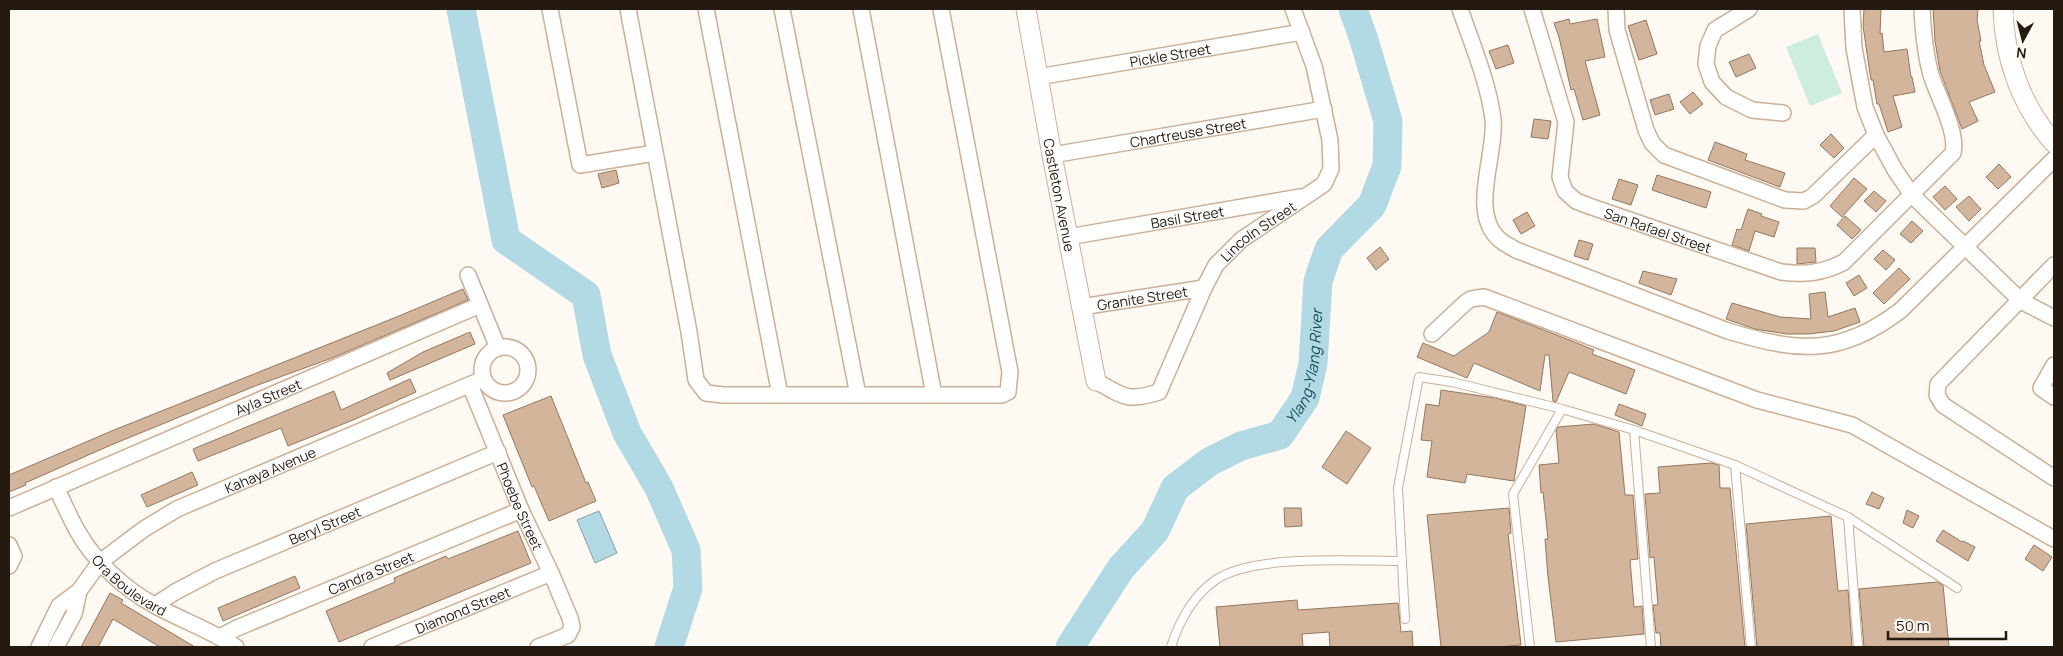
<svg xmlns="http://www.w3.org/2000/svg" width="2063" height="656" font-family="Manrope,sans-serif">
	<rect width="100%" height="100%" fill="#fff9f3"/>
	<!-- green -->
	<polygon fill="#cdeedd" points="1818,34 1842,93 1810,106 1786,47"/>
	<!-- water -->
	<polygon fill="#b2dae5" stroke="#87a0a5" points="599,511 617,553 595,563 577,520"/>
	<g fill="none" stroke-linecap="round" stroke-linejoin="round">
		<!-- river -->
		<g stroke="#b2dae5" stroke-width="29">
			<polyline points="461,9 506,240 586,295 597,355 627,433 659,488 686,550 688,588 669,647"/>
			<path id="s1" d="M1070 647 1121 568 1155 531 1175 488 1209 462 1241 446 1280 435 1305 398 1313 364 1318 281 1329 249 1372 205 1387 166 1388 121 1364 40 1353 9"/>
		</g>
	</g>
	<!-- building -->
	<g fill="#d2b59b" stroke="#93785f">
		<polygon points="1864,9 1881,9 1880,34 1882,33 1884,52 1907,49 1911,77 1912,77 1915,92 1893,96 1902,127 1888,132 1879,104 1877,104 1873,80 1871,80 1863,26"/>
		<polygon points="1933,9 1978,9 1977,20 1981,41 1979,41 1984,65 1995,92 1969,102 1978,121 1962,129 1940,71 1935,41"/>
		<polygon points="1569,19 1570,24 1597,19 1605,57 1585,61 1600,115 1583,120 1574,89 1571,90 1559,37 1554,23"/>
		<polygon points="1646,20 1657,54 1639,60 1628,26"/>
		<polygon points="1508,45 1514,63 1496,69 1489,51"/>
		<polygon points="1749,54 1756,68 1736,77 1729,62"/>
		<polygon points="1693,92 1703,104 1690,114 1680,102"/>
		<polygon points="1669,94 1674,109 1655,115 1650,100"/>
		<polygon points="1534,119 1551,121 1548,139 1531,137"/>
		<polygon points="1831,134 1844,148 1834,158 1820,145"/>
		<polygon points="1715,142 1747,154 1745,160 1785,173 1780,187 1708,160"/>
		<polygon points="1999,164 2011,177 1998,189 1986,177"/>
		<polygon points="616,170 619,183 602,188 598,174"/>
		<polygon points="1657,175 1711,192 1706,208 1652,190"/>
		<polygon points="1854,178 1867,189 1842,217 1830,206"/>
		<polygon points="1619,179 1638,185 1631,205 1612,199"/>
		<polygon points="1945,186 1957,199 1945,210 1933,197"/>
		<polygon points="1874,191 1886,201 1876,212 1864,201"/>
		<polygon points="1969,196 1981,209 1969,221 1956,207"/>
		<polygon points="1748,209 1762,214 1761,216 1779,222 1774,237 1755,231 1749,251 1732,245 1737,229 1741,230"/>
		<polygon points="1527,212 1535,226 1521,234 1513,220"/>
		<polygon points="1845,216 1861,230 1852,239 1837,225"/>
		<polygon points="1912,221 1923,231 1911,243 1900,234"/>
		<polygon points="1579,240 1593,244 1588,260 1574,256"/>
		<polygon points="1380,247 1389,259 1376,270 1367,258"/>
		<polygon points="1797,248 1815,248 1816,262 1797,264"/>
		<polygon points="1883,250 1895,260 1886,270 1874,259"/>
		<polygon points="1899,268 1910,279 1884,304 1873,293"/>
		<polygon points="1643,271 1677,279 1671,295 1639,283"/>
		<polygon points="1859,275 1867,288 1854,296 1846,283"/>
		<polygon points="463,289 468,300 332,358 255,386 111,445 25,483 26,485 9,492 9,475 114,430 399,316"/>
		<polygon points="1825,292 1828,317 1855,308 1860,322 1834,331 1808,334 1787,334 1755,329 1726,319 1732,303 1780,317 1811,319 1809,294"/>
		<polygon points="1497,312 1577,343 1594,350 1592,354 1635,370 1626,394 1569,372 1556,402 1553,401 1549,355 1545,355 1540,391 1474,363 1467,378 1417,357 1423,343 1454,356 1489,332"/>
		<polygon points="470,332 475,344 390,380 387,373 423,352"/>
		<polygon points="410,379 416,392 353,420 288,446 281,428 198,461 193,449 334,391 341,410"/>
		<polygon points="1441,390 1495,398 1526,406 1514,481 1467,474 1465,483 1427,477 1432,441 1421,440 1426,404 1439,406"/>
		<polygon points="551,396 586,483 588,482 596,501 549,521 534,486 532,487 503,415"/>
		<polygon points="1619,404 1646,414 1642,426 1615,415"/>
		<polygon points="1594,424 1619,432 1625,495 1633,495 1638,559 1630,560 1634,607 1642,606 1644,634 1556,642 1548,577 1545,539 1548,539 1543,492 1541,493 1539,465 1559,463 1556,430 1558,427"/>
		<polygon points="1346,431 1371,448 1347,484 1322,467"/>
		<polygon points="1711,463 1719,465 1720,488 1730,488 1745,647 1661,647 1660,633 1656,633 1653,605 1658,605 1654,557 1650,558 1645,494 1660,493 1658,467"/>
		<polygon points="192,472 198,485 147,507 141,495"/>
		<polygon points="1872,492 1884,498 1879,509 1866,504"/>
		<polygon points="1284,508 1301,508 1302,526 1285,527"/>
		<polygon points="1509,508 1511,533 1508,534 1521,645 1497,647 1441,647 1427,515"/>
		<polygon points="1907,510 1919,516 1913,528 1903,523"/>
		<polygon points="1831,516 1838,591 1848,590 1852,647 1757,647 1746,524"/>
		<polygon points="1943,530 1962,542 1963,541 1975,547 1968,561 1936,541"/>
		<polygon points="518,531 531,563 339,642 326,611 395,582 394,578 446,556 448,559"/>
		<polygon points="2034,545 2052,557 2043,571 2025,559"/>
		<polygon points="295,576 300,588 223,621 218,608"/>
		<polygon points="1937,582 1943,585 1949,647 1864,647 1859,589"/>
		<polygon points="110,593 123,600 121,603 195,647 160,647 113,619 98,647 81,647"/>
		<polygon points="1297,600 1298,610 1398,603 1401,632 1412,631 1413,647 1330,647 1329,632 1302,634 1303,647 1220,647 1216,607"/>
	</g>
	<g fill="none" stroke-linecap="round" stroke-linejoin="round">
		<defs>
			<g id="service">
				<polyline points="1634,430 1651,647"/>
				<polyline points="1735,465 1751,647"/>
				<polyline points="1848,517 1858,647"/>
				<polyline points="1405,619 1398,488 1419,377 1452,382 1562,409 1634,430 1735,465 1848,517 1957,588"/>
				<path d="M1171 647C1179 621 1194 594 1217 579 1255 554 1356 561 1402 561"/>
				<polyline points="1530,647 1513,494 1562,409"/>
			</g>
			<g id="minor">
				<polyline points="550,9 580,165 655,153"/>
				<polyline points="628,9 689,332 696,380 706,393 723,395 1002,395 1008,392 1010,372 941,9"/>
				<polyline points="706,9 780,395"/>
				<polyline points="782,9 858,395"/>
				<polyline points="861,9 934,395"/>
				<path d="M1460 9C1472 44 1488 81 1493 119 1497 153 1468 213 1500 240 1505 244 1511 247 1516 250L1728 331C1798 352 1840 357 1901 310L2054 159"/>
				<path id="s2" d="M1532 9 1566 122 1560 177 1565 191 1576 201 1589 206 1781 272C1805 275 1823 273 1844 262L1953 153C1958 132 1938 97 1931 75 1925 53 1923 31 1922 9"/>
				<polyline points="1616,9 1617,30 1646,130 1652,143 1664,155 1785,200 1804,201 1813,196 1876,135"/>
				<polyline points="1749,9 1715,30 1708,46 1706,64 1712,82 1726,97 1752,110 1783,113"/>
				<polyline points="1852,9 1854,48 1865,107 1876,135 1895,170 1912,195 2021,301 2054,318"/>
				<path id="s3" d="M1038 77 1302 32"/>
				<path id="s4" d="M1052 155 1324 109"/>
				<path id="s5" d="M1068 237 1300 197"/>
				<polyline points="2054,265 1938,384 1937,395 1943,405 2054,478"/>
				<polyline points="468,275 498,348"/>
				<path id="s6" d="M1081 307 1204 288"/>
				<polyline points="1432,334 1465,303 1471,299 1484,297 1757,400 1852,425 2054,539"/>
				<circle cx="505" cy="370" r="23"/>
				<polyline points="2054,365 2041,388 2054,397"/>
				<path id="s7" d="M1096 381C1124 397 1127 402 1159 392L1204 288 1216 265 1241 240 1324 184 1331 169 1330 140 1314 66 1293 9"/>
				<path id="s8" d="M470 385 521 510 551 573 570 618 572 627 568 635 538 647"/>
				<path id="s9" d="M56 487C63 502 70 518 78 532 95 562 125 589 154 605 181 620 210 630 236 647"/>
				<path id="s10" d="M9 508 480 305"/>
				<polyline points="9,545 14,556 9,566"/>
				<path id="s11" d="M155 605 175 592 215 571 498 452"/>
				<path id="s12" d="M220 637 237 628 521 510"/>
				<path id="s13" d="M39 647 59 606 79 591 100 562 144 529 177 509 483 379"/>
				<polyline points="56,647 74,614 79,591"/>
				<path id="s14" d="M372 647 551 573"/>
			</g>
			<g id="tertiary">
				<path id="s15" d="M1026 9 1052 155 1096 381"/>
				<path d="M2003 9C2004 57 2021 106 2054 143"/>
			</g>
		</defs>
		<!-- service casing -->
		<use href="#service" stroke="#ccaf95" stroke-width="10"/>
		<!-- minor casing -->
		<use href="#minor" stroke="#ccaf95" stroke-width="18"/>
		<!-- tertiary casing -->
		<use href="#tertiary" stroke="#ccaf95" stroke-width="21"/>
		<!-- service -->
		<use href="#service" stroke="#fff" stroke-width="8"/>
		<!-- minor -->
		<use href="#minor" stroke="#fff" stroke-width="15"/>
		<!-- tertiary -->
		<use href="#tertiary" stroke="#fff" stroke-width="19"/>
	</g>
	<g text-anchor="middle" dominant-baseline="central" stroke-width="4.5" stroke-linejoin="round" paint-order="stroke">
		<!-- street labels -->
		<g font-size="14" fill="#241a10" stroke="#fff9f3">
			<text stroke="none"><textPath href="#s3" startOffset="134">Pickle Street</textPath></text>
			<text stroke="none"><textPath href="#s4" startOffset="138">Chartreuse Street</textPath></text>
			<text stroke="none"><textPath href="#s15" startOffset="189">Castleton Avenue</textPath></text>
			<text stroke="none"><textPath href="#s5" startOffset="121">Basil Street</textPath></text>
			<text stroke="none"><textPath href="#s2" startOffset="290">San Rafael Street</textPath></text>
			<text stroke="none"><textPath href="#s7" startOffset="261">Lincoln Street</textPath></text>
			<text stroke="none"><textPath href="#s6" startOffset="62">Granite Street</textPath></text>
			<text stroke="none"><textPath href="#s10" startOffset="282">Ayla Street</textPath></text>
			<text stroke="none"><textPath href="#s13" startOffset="301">Kahaya Avenue</textPath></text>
			<text stroke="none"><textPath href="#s8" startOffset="131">Phoebe Street</textPath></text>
			<text stroke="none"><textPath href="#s11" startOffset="188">Beryl Street</textPath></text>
			<text stroke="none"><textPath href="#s12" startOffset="164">Candra Street</textPath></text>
			<text stroke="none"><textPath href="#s9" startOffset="125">Ora Boulevard</textPath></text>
			<text stroke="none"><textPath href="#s14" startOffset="98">Diamond Street</textPath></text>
		</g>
		<!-- water labels -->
		<g font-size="15" font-style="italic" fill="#144b58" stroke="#fff9f3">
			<text stroke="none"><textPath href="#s1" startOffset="386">Ylang-Ylang River</textPath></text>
		</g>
	</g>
	<!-- border -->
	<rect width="2063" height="656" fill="none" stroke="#241a10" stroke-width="20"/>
	<!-- north arrow -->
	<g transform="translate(2023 40) rotate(187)" stroke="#fff9f3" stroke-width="4" paint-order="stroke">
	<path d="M0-4L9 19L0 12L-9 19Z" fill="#241a10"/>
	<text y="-8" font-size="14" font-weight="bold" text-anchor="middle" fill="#241a10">N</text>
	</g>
	<!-- scale -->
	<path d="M1888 631v8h118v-8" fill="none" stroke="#241a10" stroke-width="2.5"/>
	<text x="1896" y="631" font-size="15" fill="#241a10" stroke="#fff9f3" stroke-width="4" paint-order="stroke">50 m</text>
</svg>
